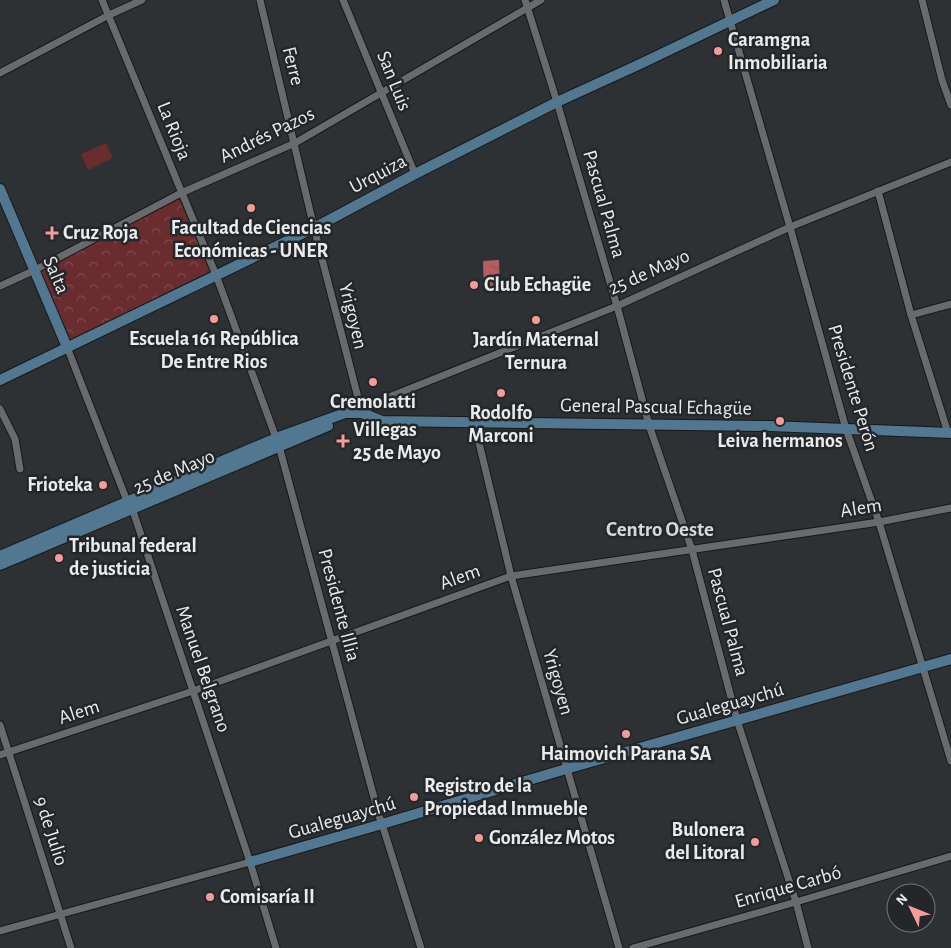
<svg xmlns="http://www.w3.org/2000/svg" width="951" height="948" font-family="'Alegreya Sans',sans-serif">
	<defs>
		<pattern id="forest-crowns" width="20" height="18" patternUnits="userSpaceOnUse" patternTransform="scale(1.25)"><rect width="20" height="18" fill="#6a2c2e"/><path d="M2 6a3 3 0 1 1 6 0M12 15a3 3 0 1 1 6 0" fill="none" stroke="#7f4b4c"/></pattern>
		<pattern id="water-ripples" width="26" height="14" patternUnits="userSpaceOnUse" patternTransform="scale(1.25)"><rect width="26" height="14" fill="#b45e5f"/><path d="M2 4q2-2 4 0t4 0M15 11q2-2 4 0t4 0" fill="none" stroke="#885455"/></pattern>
	</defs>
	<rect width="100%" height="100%" fill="#2e3133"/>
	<!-- forest -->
	<polygon fill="url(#forest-crowns)" points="179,199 210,271 71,340 40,272"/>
	<!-- garden -->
	<polygon fill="#6a2c2e" points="106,143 113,158 88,170 81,154"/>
	<!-- water -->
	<polygon fill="url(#water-ripples)" points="499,260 500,291 484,291 483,261"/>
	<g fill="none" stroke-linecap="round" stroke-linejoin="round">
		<defs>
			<g id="street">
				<polyline points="102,0 216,275 279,446 379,816 382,824 421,948"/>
				<polyline points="260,0 314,228 362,413 379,401 617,306 790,227 951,162"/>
				<polyline points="343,0 415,174"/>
				<polyline points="525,0 557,102 617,306 649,425 692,550 737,720 796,902 808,948"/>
				<polyline points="724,0 790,227 846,429 879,522 951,761"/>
				<polyline points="922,0 942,80 951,105"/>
				<polyline points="0,73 109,15 142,0"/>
				<polyline points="878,191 911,315 948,433"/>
				<polyline points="0,286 35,270 181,193 295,143 541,0"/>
				<polyline points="911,315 951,304"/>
				<polyline points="67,347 127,501 132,508 250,862 276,948"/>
				<polyline points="0,409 15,439 20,469"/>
				<polyline points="474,422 511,576 619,948"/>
				<polyline points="0,725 71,948"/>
				<polyline points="0,755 193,691 511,576 879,522 951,508"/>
				<polyline points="0,931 250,862"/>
				<polyline points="633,948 796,902 951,856"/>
			</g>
			<g id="secondary">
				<polyline points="0,189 67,347"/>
				<polyline points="0,380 314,228 415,174 557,102 638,65 774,0"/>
				<polyline points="0,556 276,438 345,413 362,413 382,421 769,426 951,433"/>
				<polyline points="0,565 328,426"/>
				<polyline points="250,862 382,824 566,769 951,659"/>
			</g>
		</defs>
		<!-- street casing -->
		<use href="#street" stroke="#16181a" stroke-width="9"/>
		<!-- secondary casing -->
		<use href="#secondary" stroke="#16181a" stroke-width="12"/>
		<!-- street -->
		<use href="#street" stroke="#686b6d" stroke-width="7"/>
		<!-- secondary -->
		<use href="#secondary" stroke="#527891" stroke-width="10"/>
	</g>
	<!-- markers -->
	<g fill="#f59b9a" stroke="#242729" stroke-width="2">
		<circle cx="718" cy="51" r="5"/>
		<circle cx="251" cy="208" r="5"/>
		<path d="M49.5 225.5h5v5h5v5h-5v5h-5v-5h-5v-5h5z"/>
		<circle cx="474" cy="285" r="5"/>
		<circle cx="214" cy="319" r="5"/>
		<circle cx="536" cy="320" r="5"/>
		<circle cx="373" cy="382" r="5"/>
		<circle cx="501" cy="393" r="5"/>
		<circle cx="780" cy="421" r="5"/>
		<path d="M340.5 433.5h5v5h5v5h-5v5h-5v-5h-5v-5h5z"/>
		<circle cx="103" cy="485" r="5"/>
		<circle cx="59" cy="558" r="5"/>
		<circle cx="626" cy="734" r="5"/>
		<circle cx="414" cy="797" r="5"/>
		<circle cx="479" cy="838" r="5"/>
		<circle cx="755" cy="842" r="5"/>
		<circle cx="210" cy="897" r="5"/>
	</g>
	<g text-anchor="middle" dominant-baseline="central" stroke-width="5" stroke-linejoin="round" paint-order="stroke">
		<!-- poi labels -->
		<g font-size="20" font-weight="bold" fill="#e9ebec" stroke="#242729" text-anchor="start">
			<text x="728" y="40">Caramgna<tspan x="728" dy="23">Inmobiliaria</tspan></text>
			<text x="251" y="228" text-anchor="middle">Facultad de Ciencias<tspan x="251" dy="23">Económicas - UNER</tspan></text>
			<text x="63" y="233">Cruz Roja</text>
			<text x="484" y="285">Club Echagüe</text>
			<text x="214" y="339" text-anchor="middle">Escuela 161 República<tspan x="214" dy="23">De Entre Rios</tspan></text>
			<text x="536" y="340" text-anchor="middle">Jardín Maternal<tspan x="536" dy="23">Ternura</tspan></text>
			<text x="373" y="402" text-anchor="middle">Cremolatti</text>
			<text x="501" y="413" text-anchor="middle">Rodolfo<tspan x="501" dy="23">Marconi</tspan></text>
			<text x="353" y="430">Villegas<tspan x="353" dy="23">25 de Mayo</tspan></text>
			<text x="780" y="441" text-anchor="middle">Leiva hermanos</text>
			<text x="93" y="485" text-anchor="end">Frioteka</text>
			<text x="69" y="546">Tribunal federal<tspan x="69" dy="23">de justicia</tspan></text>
			<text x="626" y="754" text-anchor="middle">Haimovich Parana SA</text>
			<text x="424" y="786">Registro de la<tspan x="424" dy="23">Propiedad Inmueble</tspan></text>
			<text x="745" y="830" text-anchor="end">Bulonera<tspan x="745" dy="23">del Litoral</tspan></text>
			<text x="489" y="838">González Motos</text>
			<text x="220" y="897">Comisaría II</text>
		</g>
		<!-- street labels -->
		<g font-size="20" fill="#e9ebec" stroke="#242729">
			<text transform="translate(293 66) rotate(76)">Ferre</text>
			<text transform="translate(394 81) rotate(68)">San Luis</text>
			<text transform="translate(174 131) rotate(68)">La Rioja</text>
			<text transform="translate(267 135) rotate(-26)">Andrés Pazos</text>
			<text transform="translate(378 174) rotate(-28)">Urquiza</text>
			<text transform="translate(604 204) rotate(74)">Pascual Palma</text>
			<text transform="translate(649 272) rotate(-24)">25 de Mayo</text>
			<text transform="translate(56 275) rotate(67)">Salta</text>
			<text transform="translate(353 316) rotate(76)">Yrigoyen</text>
			<text transform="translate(853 388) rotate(73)">Presidente Perón</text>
			<text transform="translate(656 407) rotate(1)">General Pascual Echagüe</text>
			<text transform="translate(174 472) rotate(-23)">25 de Mayo</text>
			<text transform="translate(861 508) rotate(-9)">Alem</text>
			<text transform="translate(460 577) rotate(-20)">Alem</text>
			<text transform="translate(339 605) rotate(75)">Presidente Illia</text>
			<text transform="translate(728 622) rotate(75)">Pascual Palma</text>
			<text transform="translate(203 669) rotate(71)">Manuel Belgrano</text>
			<text transform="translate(558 682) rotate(74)">Yrigoyen</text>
			<text transform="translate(730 704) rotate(-16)">Gualeguaychú</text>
			<text transform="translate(79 712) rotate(-18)">Alem</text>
			<text transform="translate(342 818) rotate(-16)">Gualeguaychú</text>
			<text transform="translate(51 831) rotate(72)">9 de Julio</text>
			<text transform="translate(788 887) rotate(-16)">Enrique Carbó</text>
		</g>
		<!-- neighbourhood labels -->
		<g font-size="21" font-weight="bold" fill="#d6d9db" stroke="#242729">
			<text x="660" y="529">Centro Oeste</text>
		</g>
	</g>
	<!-- north arrow -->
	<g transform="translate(911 908) rotate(313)"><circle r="24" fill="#242729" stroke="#737577"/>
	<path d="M0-4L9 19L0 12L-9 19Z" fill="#f59b9a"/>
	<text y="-8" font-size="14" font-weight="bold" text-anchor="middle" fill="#e9ebec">N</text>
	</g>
</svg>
